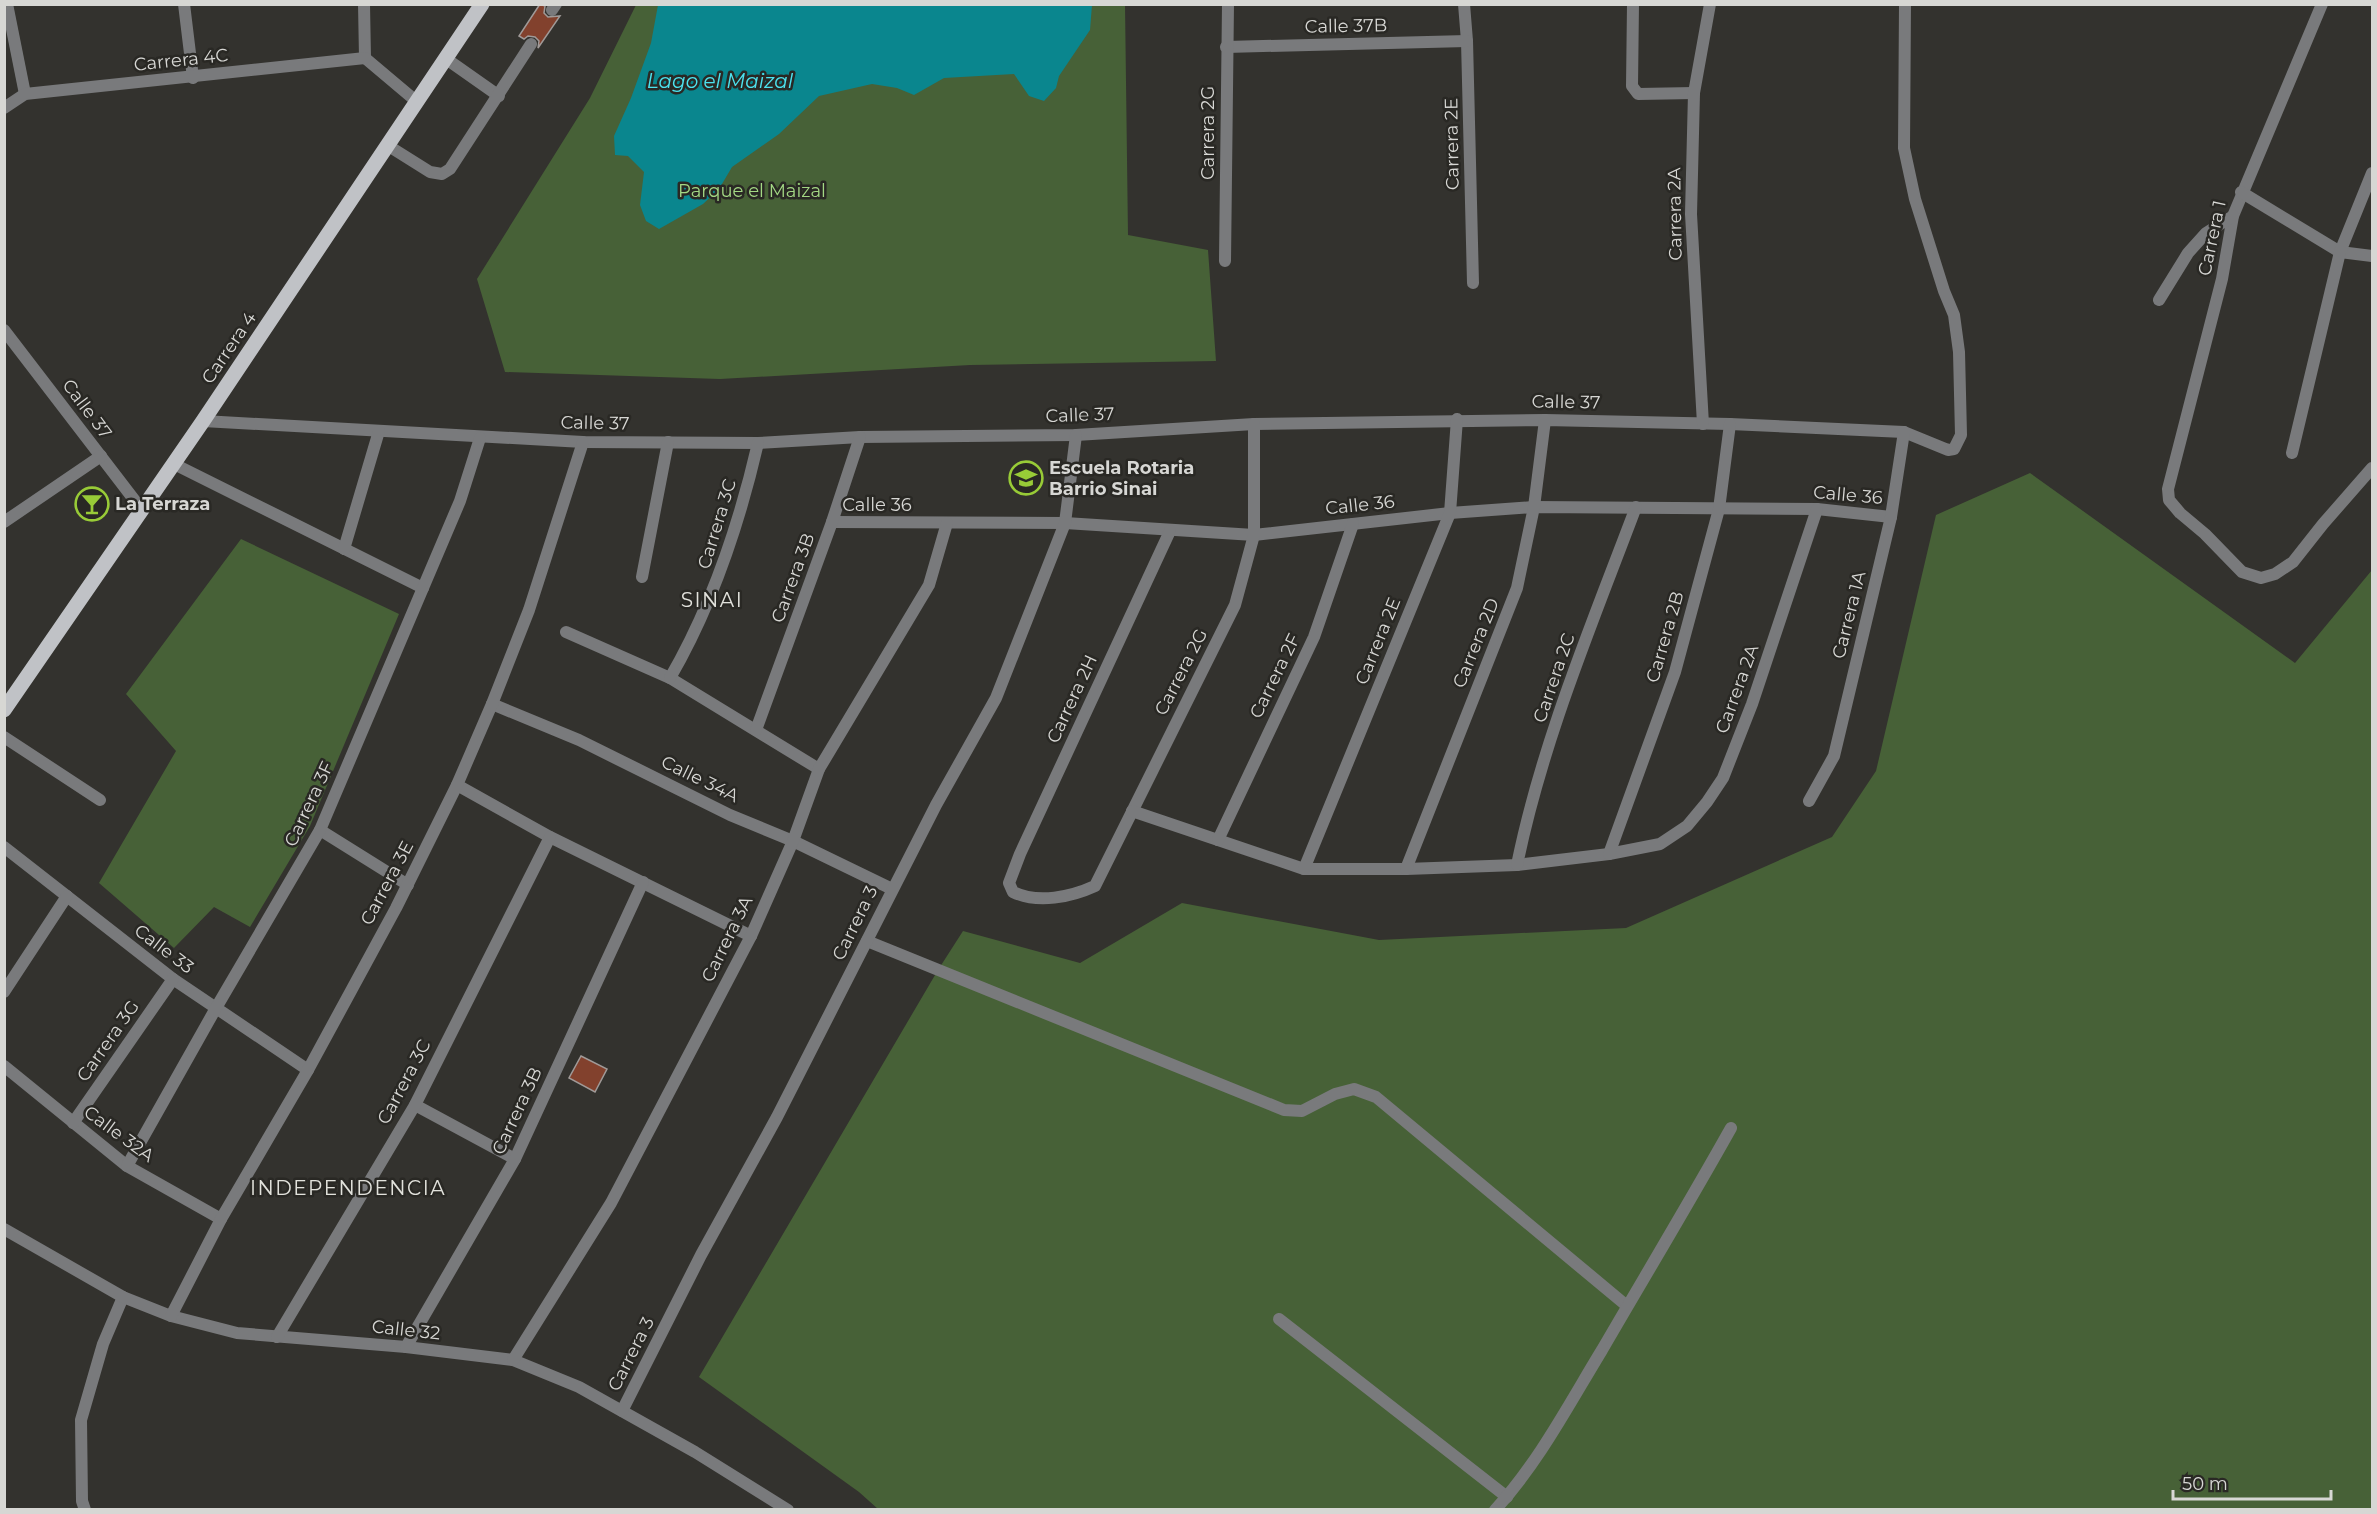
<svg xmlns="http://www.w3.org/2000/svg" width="2377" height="1514" font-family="Montserrat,sans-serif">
	<rect width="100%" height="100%" fill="#33322e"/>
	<!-- green -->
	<g fill="#476137">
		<polygon points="636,5 1125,5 1128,235 1208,250 1216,361 970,365 720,379 505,372 477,279 590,98"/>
		<polygon points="2030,473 2295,663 2372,570 2372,1509 878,1509 859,1492 699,1377 938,970 963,931 1080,963 1182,903 1379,940 1626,928 1832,837 1876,771 1936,515"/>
		<polygon points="241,539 399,614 310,826 250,927 214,907 174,948 99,883 176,751 126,694"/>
	</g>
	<!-- water -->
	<polygon fill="#0a868e" points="658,5 658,4 1092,5 1090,30 1059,76 1056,88 1044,101 1029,96 1014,74 944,78 914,95 897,88 872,84 819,96 779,134 732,167 719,189 703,204 659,229 646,221 640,205 644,172 628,156 615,155 614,136 631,98 651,43"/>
	<!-- building -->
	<g fill="#82412d" stroke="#a09a98" stroke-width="1.5">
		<polygon points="540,4 545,6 544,13 548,17 560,16 538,48 539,41 535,37 528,36 524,39 519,36"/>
		<polygon points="581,1056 607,1069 595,1092 569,1078"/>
	</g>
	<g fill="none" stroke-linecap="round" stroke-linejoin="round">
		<!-- lane -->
		<g stroke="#797a7c" stroke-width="12">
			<polyline points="552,10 556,4"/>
			<polyline points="445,58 499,96"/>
			<polyline points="387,145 430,172 442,174 450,169 531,44"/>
			<polyline points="4,737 100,800"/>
			<polyline points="867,941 1284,1110 1302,1111 1335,1094 1354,1089 1376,1097 1627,1306"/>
			<polyline points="1279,1319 1507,1497"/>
			<polyline points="85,1510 82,1501 81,1420 103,1344 123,1297"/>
		</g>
		<!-- street -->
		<g stroke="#797a7c" stroke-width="12">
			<polyline points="7,4 25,94"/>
			<polyline points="184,4 193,78"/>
			<polyline points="364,4 365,58 416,101"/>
			<polyline points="1464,4 1467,41 1473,283"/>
			<polyline points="1633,4 1632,86 1638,94 1694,93"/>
			<polyline points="2322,4 2233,216 2222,279 2168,489 2169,500 2180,513 2205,534 2242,572 2261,578 2275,574 2293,562 2323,524 2372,468"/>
			<polyline points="1226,47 1467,41"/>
			<polyline points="4,108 25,94 365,58"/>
			<polyline points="2241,192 2340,252 2372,256"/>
			<polyline points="1225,261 1228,4"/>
			<polyline points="2159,300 2188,253 2206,233 2233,216"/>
			<polyline points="4,330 142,510"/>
			<polyline points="203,421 583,442 758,443 860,437 1076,435 1254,424 1545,420 1730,424 1904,432 1948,450 1954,449 1961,435 1959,352 1954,315 1944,291 1915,199 1904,148 1905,4"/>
			<polyline points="1703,424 1691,214 1694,93 1710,4"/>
			<polyline points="2292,453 2340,252 2372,173"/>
			<polyline points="174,464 423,588"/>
			<polyline points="4,522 101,456"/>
			<polyline points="832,522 1065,523 1254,535 1450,513 1534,507 1817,509 1891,517"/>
			<path d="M1170 531 1020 854 1009 883 1013 892C1038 904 1071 897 1095 886L1235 605 1254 535V424"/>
			<polyline points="344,549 379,431"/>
			<polyline points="642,577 668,442"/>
			<polyline points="566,632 670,678 819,769"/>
			<path d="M670 678C713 604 739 525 758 443"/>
			<polyline points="492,704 579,740 730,815 793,841 892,889"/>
			<polyline points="756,730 832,522 860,437"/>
			<polyline points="457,785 550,837 751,936"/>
			<polyline points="1809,801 1834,756 1891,517 1904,432"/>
			<polyline points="1132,811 1304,869 1406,869 1517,865 1609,854 1660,844 1687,826 1707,802 1723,778 1752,704 1817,509"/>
			<polyline points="320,830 408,885"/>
			<polyline points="1218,840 1314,637 1353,524"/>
			<polyline points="4,847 173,979 308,1070"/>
			<polyline points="1609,854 1675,672 1719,509 1730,424"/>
			<path d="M1517 865C1542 742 1592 624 1636 507"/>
			<polyline points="1304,869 1450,513 1457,419"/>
			<polyline points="1406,869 1517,588 1534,507 1545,420"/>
			<polyline points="4,992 67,896"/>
			<polyline points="4,1066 127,1166 221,1219"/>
			<polyline points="415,1105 515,1159"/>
			<polyline points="73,1123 173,979"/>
			<polyline points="127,1166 216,1008 320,830 460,501 480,438"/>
			<polyline points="4,1229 123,1297 171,1316 237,1333 406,1347 513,1360 579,1387 695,1452 788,1510"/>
			<polyline points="171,1316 221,1219 308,1070 396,908 457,785 492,704 529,610 583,442"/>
			<polyline points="277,1337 415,1105 550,837"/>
			<polyline points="406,1347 515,1159 643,882"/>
			<polyline points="513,1360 611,1203 751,936 793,841 819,769 929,585 947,523"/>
			<polyline points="622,1411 701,1255 777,1117 936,805 996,698 1065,523 1076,435"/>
			<path d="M1495 1510C1539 1462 1569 1404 1602 1350 1645 1276 1689 1203 1731 1128"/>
		</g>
		<!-- primary -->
		<polyline stroke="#c0c2c6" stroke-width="15" points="4,710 203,421 482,4"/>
	</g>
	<!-- icons -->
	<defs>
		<symbol id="school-ring" viewBox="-11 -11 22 22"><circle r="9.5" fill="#292824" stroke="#98cb37" stroke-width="1.5"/><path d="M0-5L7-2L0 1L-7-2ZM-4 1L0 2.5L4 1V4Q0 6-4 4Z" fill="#98cb37"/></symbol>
		<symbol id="bar-ring" viewBox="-11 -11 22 22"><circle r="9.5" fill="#292824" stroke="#98cb37" stroke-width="1.5"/><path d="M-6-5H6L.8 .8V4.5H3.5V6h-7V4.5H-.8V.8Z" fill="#98cb37"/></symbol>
	</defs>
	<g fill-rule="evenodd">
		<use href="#school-ring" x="1007" y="459" width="38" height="38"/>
		<use href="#bar-ring" x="73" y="485" width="38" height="38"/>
	</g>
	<g text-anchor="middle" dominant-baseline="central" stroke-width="5" stroke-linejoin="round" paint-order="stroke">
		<!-- street labels -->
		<g font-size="18" fill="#d7d7d4" stroke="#292824">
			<text transform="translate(1346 26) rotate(-1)">Calle 37B</text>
			<text transform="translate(181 60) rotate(-6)">Carrera 4C</text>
			<text transform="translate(1208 133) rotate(-90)">Carrera 2G</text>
			<text transform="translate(1452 144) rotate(-91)">Carrera 2E</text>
			<text transform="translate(1675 214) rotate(-91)">Carrera 2A</text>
			<text transform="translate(2212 238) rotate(-78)">Carrera 1</text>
			<text transform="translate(229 348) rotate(-56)">Carrera 4</text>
			<text transform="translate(1566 402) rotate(1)">Calle 37</text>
			<text transform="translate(87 409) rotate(53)">Calle 37</text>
			<text transform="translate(1080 415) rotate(-2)">Calle 37</text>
			<text transform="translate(595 423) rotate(1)">Calle 37</text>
			<text transform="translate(1848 495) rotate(5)">Calle 36</text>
			<text x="877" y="505">Calle 36</text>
			<text transform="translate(1360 505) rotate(-6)">Calle 36</text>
			<text transform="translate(717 524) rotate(-73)">Carrera 3C</text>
			<text transform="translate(793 578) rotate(-70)">Carrera 3B</text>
			<text transform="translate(1849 615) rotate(-76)">Carrera 1A</text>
			<text transform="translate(1665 637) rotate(-74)">Carrera 2B</text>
			<text transform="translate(1378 641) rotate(-68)">Carrera 2E</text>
			<text transform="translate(1476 643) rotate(-68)">Carrera 2D</text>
			<text transform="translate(1181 672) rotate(-63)">Carrera 2G</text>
			<text transform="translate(1275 676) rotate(-64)">Carrera 2F</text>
			<text transform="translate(1554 678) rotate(-71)">Carrera 2C</text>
			<text transform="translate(1737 689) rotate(-70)">Carrera 2A</text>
			<text transform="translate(1072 699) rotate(-65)">Carrera 2H</text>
			<text transform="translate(700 779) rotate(26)">Calle 34A</text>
			<text transform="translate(309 804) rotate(-65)">Carrera 3F</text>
			<text transform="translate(387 883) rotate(-62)">Carrera 3E</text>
			<text transform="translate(855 923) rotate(-64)">Carrera 3</text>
			<text transform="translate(727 939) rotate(-64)">Carrera 3A</text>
			<text transform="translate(164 949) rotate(37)">Calle 33</text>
			<text transform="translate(108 1041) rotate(-55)">Carrera 3G</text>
			<text transform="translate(404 1082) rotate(-62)">Carrera 3C</text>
			<text transform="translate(517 1111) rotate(-65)">Carrera 3B</text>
			<text transform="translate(119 1134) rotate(36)">Calle 32A</text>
			<text transform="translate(406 1330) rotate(6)">Calle 32</text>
			<text transform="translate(631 1354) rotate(-63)">Carrera 3</text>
		</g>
		<!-- park labels -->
		<g font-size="18" fill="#a3d884" stroke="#292824">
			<text x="752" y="191">Parque el Maizal</text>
		</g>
		<!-- poi labels -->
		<g font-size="18" font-weight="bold" fill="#d7d7d4" stroke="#292824" text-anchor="start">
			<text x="1049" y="468">Escuela Rotaria<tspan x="1049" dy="21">Barrio Sinai</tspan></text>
			<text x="115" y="504">La Terraza</text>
		</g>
		<!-- water labels -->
		<g font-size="20" font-style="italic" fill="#4de3ef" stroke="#292824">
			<text x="720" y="81">Lago el Maizal</text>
		</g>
		<!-- neighbourhood labels -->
		<g font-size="20" letter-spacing="1.5" fill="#e2e2dc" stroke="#292824">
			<text x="712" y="600">SINAI</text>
			<text x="348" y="1188">INDEPENDENCIA</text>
		</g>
	</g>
	<!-- border -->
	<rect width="2377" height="1514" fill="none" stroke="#d7d7d4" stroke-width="12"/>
	<!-- scale -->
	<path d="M2173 1490v9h158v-9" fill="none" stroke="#d7d7d4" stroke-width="3"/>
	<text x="2182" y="1490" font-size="18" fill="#d7d7d4" stroke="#292824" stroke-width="4.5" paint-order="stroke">50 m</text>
</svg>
